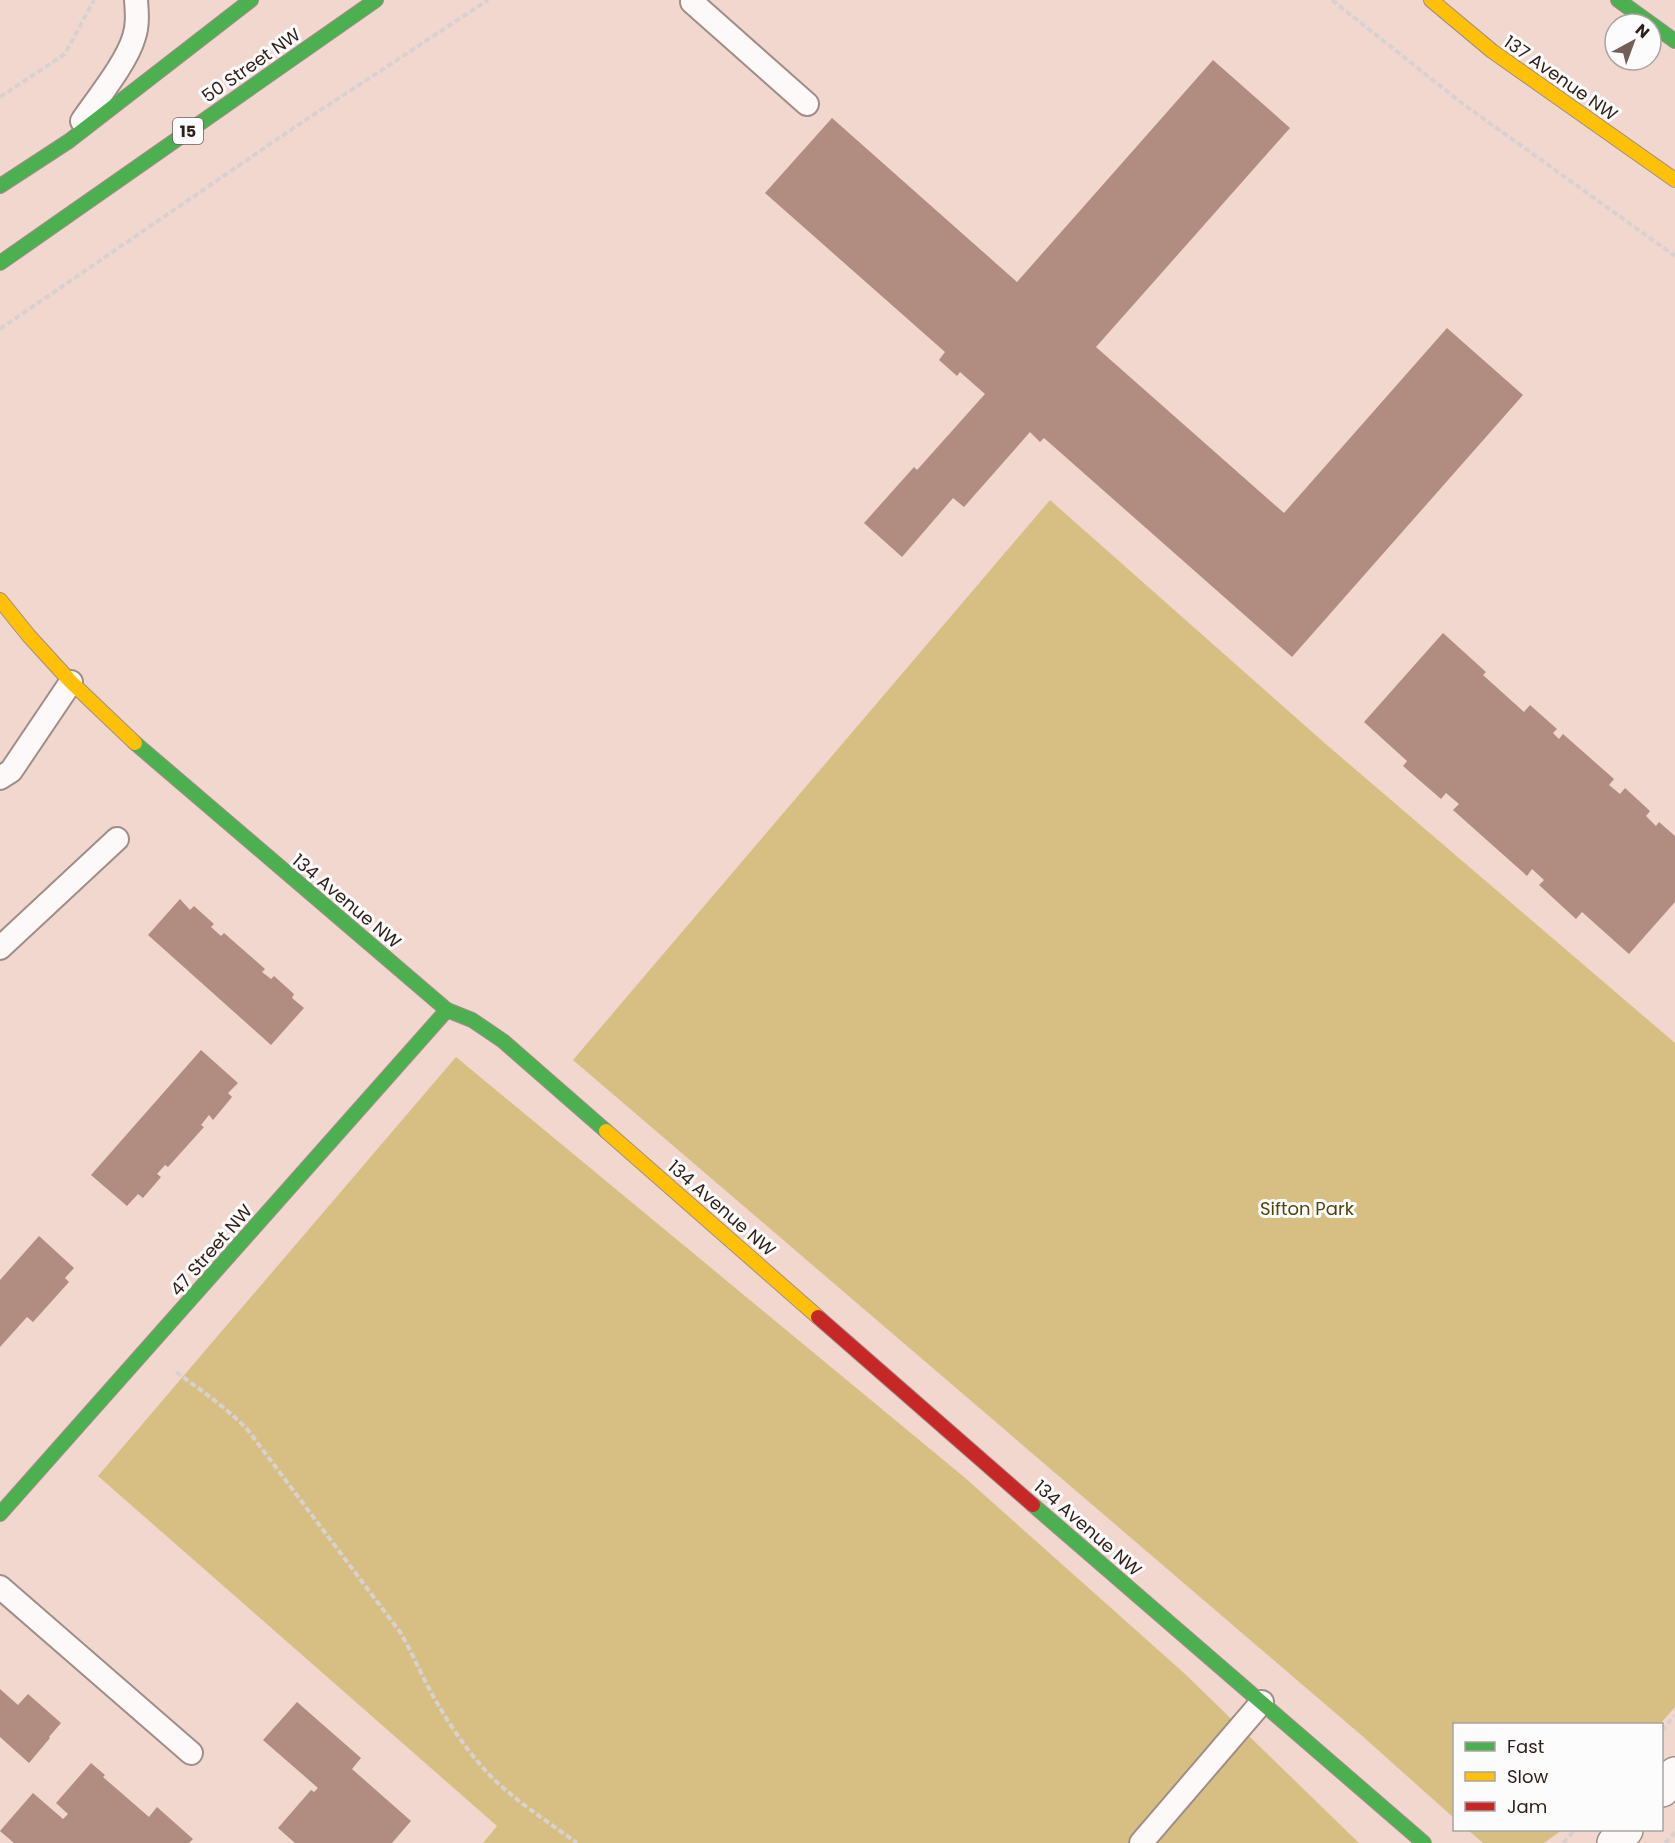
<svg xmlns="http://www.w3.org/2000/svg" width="1675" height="1843" font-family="Poppins,sans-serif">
	<rect width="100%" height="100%" fill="#f1d7ce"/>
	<!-- green -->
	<g fill="#d7bf83">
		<polygon points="1050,500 1328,746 1675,1043 1675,1707 1660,1724 1454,1724 1454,1818 1360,1734 573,1060"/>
		<polygon points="456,1057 964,1477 1184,1673 1359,1843 483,1843 497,1826 98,1476"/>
		<polygon points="1468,1830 1562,1830 1544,1843 1483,1843"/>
	</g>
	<!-- building -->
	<g fill="#b08d80">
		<polygon points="1213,60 1290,128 1096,347 1284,513 1447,328 1523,395 1292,657 1044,438 1040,442 1030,432 964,507 953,498 902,557 864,523 914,467 917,470 985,394 960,372 957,376 939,360 945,352 765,193 832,118 1017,282"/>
		<polygon points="1443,633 1486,672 1483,675 1524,712 1530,705 1557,729 1553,733 1559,739 1563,734 1614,779 1609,785 1620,794 1625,788 1650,811 1646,816 1656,826 1659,822 1675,836 1675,902 1629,954 1582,912 1576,919 1539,885 1544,880 1532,869 1527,876 1453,810 1459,804 1446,793 1441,799 1403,766 1407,761 1364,722"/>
		<polygon points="180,899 190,910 194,906 214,924 211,927 221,936 224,933 265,969 262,972 271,979 274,976 294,994 292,998 304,1008 271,1045 148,935"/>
		<polygon points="201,1050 238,1083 228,1093 232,1097 213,1120 209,1115 201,1125 204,1127 168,1167 165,1165 157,1174 161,1177 143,1198 138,1194 127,1206 91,1175"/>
		<polygon points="39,1236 74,1268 65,1278 69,1282 33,1322 27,1317 0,1347 0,1280"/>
		<polygon points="0,1689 18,1705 28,1694 61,1723 49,1737 50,1738 29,1763 0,1737"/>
		<polygon points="297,1702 361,1758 352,1769 411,1821 392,1843 295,1843 278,1828 311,1790 314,1792 318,1788 263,1740"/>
		<polygon points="91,1763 105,1775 103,1777 149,1817 157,1807 193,1839 189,1843 14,1843 0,1831 33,1793 63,1819 68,1814 56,1803"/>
	</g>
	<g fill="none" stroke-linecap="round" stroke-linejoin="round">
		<defs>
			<g id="lane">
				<polyline points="692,2 807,104"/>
				<path d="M82 121C97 99 127 62 134 37 138 25 137 13 136 0"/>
				<polyline points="0,778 11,771 71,682"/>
				<polyline points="0,948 117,839"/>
				<polyline points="0,1587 191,1753"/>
				<polyline points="1141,1843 1262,1702"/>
			</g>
			<g id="street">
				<polyline points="1662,1790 1675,1774"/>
				<polyline points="1614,1843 1626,1830"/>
			</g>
			<g id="fast">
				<polyline points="1618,0 1675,41"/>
				<polyline points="0,186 69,141 251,0"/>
				<polyline points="0,263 376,0"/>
				<polyline points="135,743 447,1010 472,1020 503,1041 606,1131"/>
				<polyline points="1033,1505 1424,1843"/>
				<polyline points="0,1514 447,1010"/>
			</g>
			<g id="slow">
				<polyline points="1431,0 1492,51 1675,180"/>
				<polyline points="0,600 29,636 71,682 135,743"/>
				<polyline points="606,1131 818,1317"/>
			</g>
			<polyline id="jam" points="818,1317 1033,1505"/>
		</defs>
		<!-- lane casing -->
		<use href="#lane" stroke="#a18d87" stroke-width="26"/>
		<!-- street casing -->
		<use href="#street" stroke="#a18d87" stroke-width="36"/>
		<!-- fast casing -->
		<use href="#fast" stroke="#a18d87" stroke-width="16"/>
		<!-- slow casing -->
		<use href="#slow" stroke="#a18d87" stroke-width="16"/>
		<!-- jam casing -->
		<use href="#jam" stroke="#a18d87" stroke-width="16"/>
		<!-- path -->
		<g stroke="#d9d1cf" stroke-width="4" stroke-dasharray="6 3" stroke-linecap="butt">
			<polyline points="1332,0 1463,104 1675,256"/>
			<polyline points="0,97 65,54 94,0"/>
			<polyline points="0,329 298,125 488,0"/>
			<path d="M176 1372C201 1390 225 1407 247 1429L400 1632C413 1654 423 1679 436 1701 449 1724 466 1749 484 1769 510 1798 546 1820 577 1843"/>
			<polyline points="1662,1731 1675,1715"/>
			<polyline points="1563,1843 1575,1830"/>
			<polyline points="1665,1843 1675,1832"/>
		</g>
		<!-- lane -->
		<use href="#lane" stroke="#fdf9f8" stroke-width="22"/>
		<!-- street -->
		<use href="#street" stroke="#fdf9f8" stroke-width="33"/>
		<!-- fast -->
		<use href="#fast" stroke="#4caf50" stroke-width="14"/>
		<!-- slow -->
		<use href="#slow" stroke="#ffc107" stroke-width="14"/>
		<!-- jam -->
		<use href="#jam" stroke="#c62828" stroke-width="14"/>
	</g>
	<g text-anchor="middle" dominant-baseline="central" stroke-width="6" stroke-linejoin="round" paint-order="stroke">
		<!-- shield labels -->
		<rect fill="#fcfcfc" stroke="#6d615d" stroke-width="1.5" x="173" y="118" width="30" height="26" rx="4.5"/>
		<g font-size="16" font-weight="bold" fill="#301f19">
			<text x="188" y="131">15</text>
		</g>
		<!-- street labels -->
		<g font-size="18" fill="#301f19" stroke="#fcfcfc">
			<text transform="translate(251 65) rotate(-35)">50 Street NW</text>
			<text transform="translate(1561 78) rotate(35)">137 Avenue NW</text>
			<text transform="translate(347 901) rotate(40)">134 Avenue NW</text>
			<text transform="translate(722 1208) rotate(41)">134 Avenue NW</text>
			<text transform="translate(211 1250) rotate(-49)">47 Street NW</text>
			<text transform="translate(1088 1528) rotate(41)">134 Avenue NW</text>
		</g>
		<!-- park labels -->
		<g font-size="18" fill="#504508" stroke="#fcfcfc">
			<text x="1307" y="1208">Sifton Park</text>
		</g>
	</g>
	<!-- legend -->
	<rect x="1453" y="1723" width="210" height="108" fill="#fcfcfc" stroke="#aaa4a1" stroke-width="1.5"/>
	<rect x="1465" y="1742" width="30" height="9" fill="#4caf50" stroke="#aaa4a1" stroke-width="1.5"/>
	<text x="1507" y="1753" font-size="18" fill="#301f19">Fast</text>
	<rect x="1465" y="1772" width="30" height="9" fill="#ffc107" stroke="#aaa4a1" stroke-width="1.5"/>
	<text x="1507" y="1783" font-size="18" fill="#301f19">Slow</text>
	<rect x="1465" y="1802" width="30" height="9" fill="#c62828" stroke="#aaa4a1" stroke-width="1.5"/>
	<text x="1507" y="1813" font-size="18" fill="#301f19">Jam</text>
	<!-- north arrow -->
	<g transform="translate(1633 42) rotate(41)"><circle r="28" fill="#fcfcfc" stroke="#aaa4a1" stroke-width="1.5"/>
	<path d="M0-4.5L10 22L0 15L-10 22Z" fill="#745f58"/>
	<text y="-9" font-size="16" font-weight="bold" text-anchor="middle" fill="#301f19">N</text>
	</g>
</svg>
